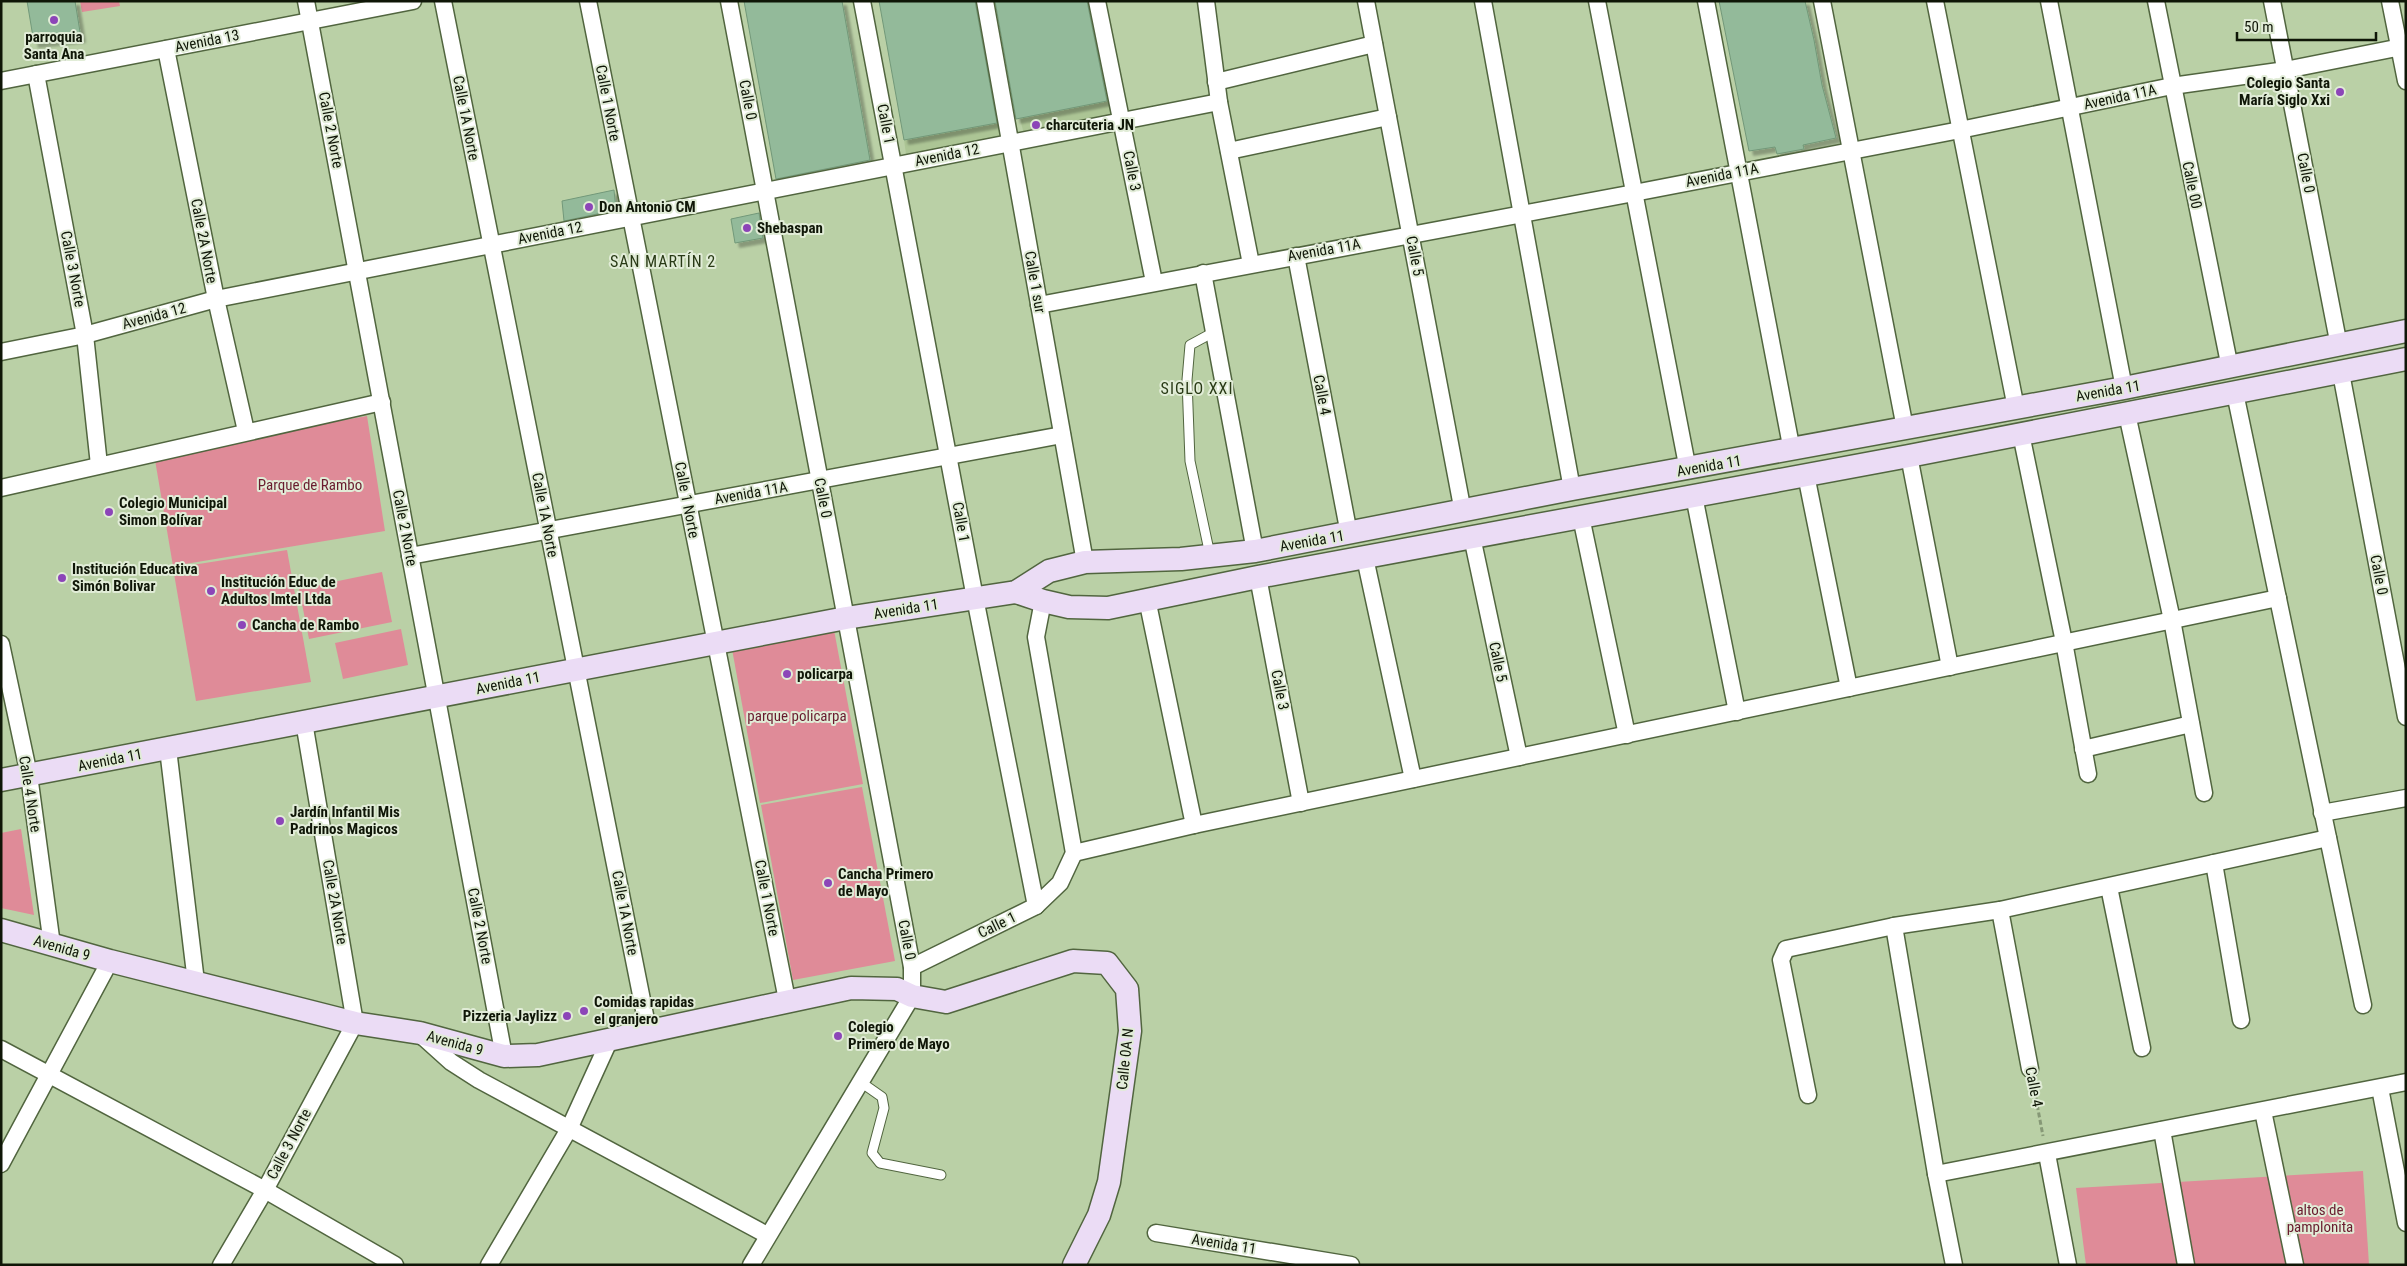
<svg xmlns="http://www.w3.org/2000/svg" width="2407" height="1266" font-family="'Roboto Condensed',sans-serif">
	<defs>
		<filter id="shadow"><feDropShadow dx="4.5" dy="4.5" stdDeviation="1" flood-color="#0004"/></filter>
	</defs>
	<rect width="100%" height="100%" fill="#bad0a6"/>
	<!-- built -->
	<g fill="#acc595">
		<polygon points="1117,99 1121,120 1025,139 1020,118"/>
		<polygon points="998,123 1001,144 907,161 904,140"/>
	</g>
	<!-- green -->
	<g fill="#df8b98">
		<polygon points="80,1 119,1 120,6 82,12"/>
		<polygon points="367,416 385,531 173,566 154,454"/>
		<polygon points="287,550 311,682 196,701 173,568"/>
		<polygon points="382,572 392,622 309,639 299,589"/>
		<polygon points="401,629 408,665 343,679 335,643"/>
		<polygon points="834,630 863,784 760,803 732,649"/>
		<polygon points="862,787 895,961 793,980 761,805"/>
		<polygon points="21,829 34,915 1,908 1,833"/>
		<polygon points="2363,1171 2369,1265 2086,1265 2076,1188"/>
	</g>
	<!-- building -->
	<g fill="#93ba9a" stroke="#729879" filter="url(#shadow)">
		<polygon points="27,1 75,1 81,38 34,43"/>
		<polygon points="744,1 842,1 870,160 776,179"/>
		<polygon points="879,1 975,1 997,123 904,140"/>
		<polygon points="995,1 1087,1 1107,101 1016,119"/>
		<polygon points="1719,1 1805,1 1814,40 1822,85 1836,138 1803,145 1804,149 1777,154 1775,147 1749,151"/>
		<polygon points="614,190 616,210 564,221 562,201"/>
		<polygon points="759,213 763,238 735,243 731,219"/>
	</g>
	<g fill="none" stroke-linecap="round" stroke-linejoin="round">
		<defs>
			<g id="lane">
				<polyline points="1210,555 1190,461 1187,380 1190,345 1214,332"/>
				<polyline points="862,1083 882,1097 884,1108 872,1153 880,1163 941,1175"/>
			</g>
			<g id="street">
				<polyline points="306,1 504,1056"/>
				<polyline points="443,1 648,1030"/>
				<polyline points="588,1 787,1000"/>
				<polyline points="729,1 912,967 912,996 751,1265"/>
				<polyline points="862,1 975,598 1036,906"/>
				<polyline points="985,1 1085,562"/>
				<polyline points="1097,1 1154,282"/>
				<polyline points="1206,1 1219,102 1251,264"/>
				<polyline points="1366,1 1463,512"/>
				<polyline points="1483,1 1572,489"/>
				<polyline points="1597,1 1688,470"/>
				<polyline points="1706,1 1792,451"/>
				<polyline points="1822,1 1905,428"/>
				<polyline points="1935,1 2016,408"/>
				<polyline points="2049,1 2124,388"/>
				<polyline points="2156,1 2230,368"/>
				<polyline points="2272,1 2339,346"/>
				<polyline points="2390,1 2406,81"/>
				<polyline points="166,49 216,299 246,431"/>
				<polyline points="36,74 85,335 99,465"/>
				<polyline points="1,81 413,1"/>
				<polyline points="1216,82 1374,44"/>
				<polyline points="1229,151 1388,117"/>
				<polyline points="1296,256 1349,534"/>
				<polyline points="1203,273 1255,551"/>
				<polyline points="1039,305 1634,193 1960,130 2172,86 2286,70 2406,46"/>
				<polyline points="1,352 85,335 216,299 1219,102"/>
				<polyline points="2341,373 2406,717"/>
				<polyline points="2235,393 2363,1005"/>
				<polyline points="2127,414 2172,620 2204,793"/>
				<polyline points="2021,434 2064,642 2088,774"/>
				<polyline points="1909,456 1950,667"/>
				<polyline points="1806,475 1849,688"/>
				<polyline points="1,488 382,402"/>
				<polyline points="1694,496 1737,712"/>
				<polyline points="1581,517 1627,735"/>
				<polyline points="1472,537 1519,757"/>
				<polyline points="410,556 1062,435"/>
				<polyline points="1365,558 1413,779"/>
				<polyline points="1258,577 1301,803"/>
				<polyline points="1147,599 1194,825"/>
				<polyline points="1,644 29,775 52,945"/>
				<polyline points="168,749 196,982"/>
				<polyline points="2083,749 2191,724"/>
				<polyline points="2322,813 2406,798"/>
				<polyline points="1074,853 1194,825 2278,598"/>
				<polyline points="2214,863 2241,1020"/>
				<polyline points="2109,887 2142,1048"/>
				<polyline points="2000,910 2030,1069"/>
				<polyline points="1894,926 1936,1174 1954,1265"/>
				<polyline points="912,967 1036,906 1060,883 1074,853 1036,637 1043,601"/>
				<polyline points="421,1035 451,1062 479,1080 767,1235"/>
				<polyline points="1,1049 265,1190 395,1265"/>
				<polyline points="2380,1088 2406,1223"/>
				<polyline points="1808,1095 1781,960 1786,949 1894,926 2000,910 2328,838"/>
				<polyline points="2263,1111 2295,1265"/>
				<polyline points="2162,1130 2186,1265"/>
				<polyline points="2047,1154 2068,1265"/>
				<polyline points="1,1164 110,961"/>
				<polyline points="1936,1174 2406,1082"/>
				<polyline points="1156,1233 1351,1265"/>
				<polyline points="221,1265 265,1190 355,1023 304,722"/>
				<polyline points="489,1265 569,1129 610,1039"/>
			</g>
			<g id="secondary">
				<polyline points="1016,592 1043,601 1069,607 1108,608 1258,577 1909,456 2406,359"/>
				<polyline points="1,780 846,618 1016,592 1049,571 1085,562 1181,559 1255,551 1572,489 2124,388 2406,331"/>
				<polyline points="1,930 110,961 355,1023 420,1033 504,1056 538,1055 851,988 897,989 912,996 946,1002 1073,961 1107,963 1127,989 1130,1031 1109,1182 1099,1215 1074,1265"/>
			</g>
		</defs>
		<!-- lane casing -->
		<use href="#lane" stroke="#51653f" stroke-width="11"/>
		<!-- street casing -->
		<use href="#street" stroke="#51653f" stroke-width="19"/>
		<!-- secondary casing -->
		<use href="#secondary" stroke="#51653f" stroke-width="25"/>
		<!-- path -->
		<polyline stroke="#869876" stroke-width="3" stroke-dasharray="5 2.5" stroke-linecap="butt" points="2033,1083 2043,1136"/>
		<!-- lane -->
		<use href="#lane" stroke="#fff" stroke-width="9"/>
		<!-- street -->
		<use href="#street" stroke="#fff" stroke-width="16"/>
		<!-- secondary -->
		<use href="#secondary" stroke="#ebdcf5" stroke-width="22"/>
	</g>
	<!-- markers -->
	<g fill="#8c45b8" stroke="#e1ecd7" stroke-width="2">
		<circle cx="54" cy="20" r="5"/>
		<circle cx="2340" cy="92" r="5"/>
		<circle cx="1036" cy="125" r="5"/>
		<circle cx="589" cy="207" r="5"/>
		<circle cx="747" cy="228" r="5"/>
		<circle cx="109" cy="512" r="5"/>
		<circle cx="62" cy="578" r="5"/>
		<circle cx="211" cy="591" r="5"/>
		<circle cx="242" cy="625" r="5"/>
		<circle cx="787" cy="674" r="5"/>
		<circle cx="280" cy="821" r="5"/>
		<circle cx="828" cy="883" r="5"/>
		<circle cx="584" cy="1011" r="5"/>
		<circle cx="567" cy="1016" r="5"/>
		<circle cx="838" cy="1036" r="5"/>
	</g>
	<g text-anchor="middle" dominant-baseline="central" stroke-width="4" stroke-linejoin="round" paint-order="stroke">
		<!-- poi labels -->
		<g font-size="15" font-weight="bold" fill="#0f1607" stroke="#e1ecd7" text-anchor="start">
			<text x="54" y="37" text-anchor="middle">parroquia<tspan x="54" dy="17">Santa Ana</tspan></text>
			<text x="2330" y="83" text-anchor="end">Colegio Santa<tspan x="2330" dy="17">María Siglo Xxi</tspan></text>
			<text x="1046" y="125">charcuteria JN</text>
			<text x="599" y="207">Don Antonio CM</text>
			<text x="757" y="228">Shebaspan</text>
			<text x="119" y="503">Colegio Municipal<tspan x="119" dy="17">Simon Bolívar</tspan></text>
			<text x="72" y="569">Institución Educativa<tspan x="72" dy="17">Simón Bolivar</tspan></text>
			<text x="221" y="582">Institución Educ de<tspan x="221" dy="17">Adultos Imtel Ltda</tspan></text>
			<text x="252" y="625">Cancha de Rambo</text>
			<text x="797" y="674">policarpa</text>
			<text x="290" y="812">Jardín Infantil Mis<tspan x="290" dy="17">Padrinos Magicos</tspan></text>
			<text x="838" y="874">Cancha Primero<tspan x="838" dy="17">de Mayo</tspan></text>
			<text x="594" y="1002">Comidas rapidas<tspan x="594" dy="17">el granjero</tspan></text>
			<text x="557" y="1016" text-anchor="end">Pizzeria Jaylizz</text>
			<text x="848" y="1027">Colegio<tspan x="848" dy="17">Primero de Mayo</tspan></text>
		</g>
		<!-- street labels -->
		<g font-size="15" fill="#0f1607" stroke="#e1ecd7">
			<text transform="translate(207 41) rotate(-11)">Avenida 13</text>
			<text transform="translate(2120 97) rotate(-12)">Avenida 11A</text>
			<text transform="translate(748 100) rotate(79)">Calle 0</text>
			<text transform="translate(608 103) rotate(79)">Calle 1 Norte</text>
			<text transform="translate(466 118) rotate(79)">Calle 1A Norte</text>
			<text transform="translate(886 124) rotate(79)">Calle 1</text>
			<text transform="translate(331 130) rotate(79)">Calle 2 Norte</text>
			<text transform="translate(947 155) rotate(-11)">Avenida 12</text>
			<text transform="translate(1132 171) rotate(79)">Calle 3</text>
			<text transform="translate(2306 173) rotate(79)">Calle 0</text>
			<text transform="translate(1722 175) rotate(-11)">Avenida 11A</text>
			<text transform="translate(2192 185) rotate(78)">Calle 00</text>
			<text transform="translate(550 233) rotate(-11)">Avenida 12</text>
			<text transform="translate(204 241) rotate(79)">Calle 2A Norte</text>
			<text transform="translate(1324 250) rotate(-10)">Avenida 11A</text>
			<text transform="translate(1415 256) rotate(79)">Calle 5</text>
			<text transform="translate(73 269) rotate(79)">Calle 3 Norte</text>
			<text transform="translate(1035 282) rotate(80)">Calle 1 sur</text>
			<text transform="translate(154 316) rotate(-15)">Avenida 12</text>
			<text transform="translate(2108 391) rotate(-10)">Avenida 11</text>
			<text transform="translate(1322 395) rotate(79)">Calle 4</text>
			<text transform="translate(1709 466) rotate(-10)">Avenida 11</text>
			<text transform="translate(751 493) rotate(-10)">Avenida 11A</text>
			<text transform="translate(823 498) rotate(79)">Calle 0</text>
			<text transform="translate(687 500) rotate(79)">Calle 1 Norte</text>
			<text transform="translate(545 515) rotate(79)">Calle 1A Norte</text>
			<text transform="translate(961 522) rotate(80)">Calle 1</text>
			<text transform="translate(405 528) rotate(79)">Calle 2 Norte</text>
			<text transform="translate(1312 541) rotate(-10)">Avenida 11</text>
			<text transform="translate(2379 575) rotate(79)">Calle 0</text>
			<text transform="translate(906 609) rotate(-9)">Avenida 11</text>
			<text transform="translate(1498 662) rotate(78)">Calle 5</text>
			<text transform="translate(508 683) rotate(-11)">Avenida 11</text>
			<text transform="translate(1280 690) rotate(79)">Calle 3</text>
			<text transform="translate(110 760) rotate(-11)">Avenida 11</text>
			<text transform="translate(30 794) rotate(81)">Calle 4 Norte</text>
			<text transform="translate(767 898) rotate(79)">Calle 1 Norte</text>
			<text transform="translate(335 902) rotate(80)">Calle 2A Norte</text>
			<text transform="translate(625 913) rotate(79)">Calle 1A Norte</text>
			<text transform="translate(997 925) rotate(-26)">Calle 1</text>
			<text transform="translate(480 926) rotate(79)">Calle 2 Norte</text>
			<text transform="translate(907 940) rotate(79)">Calle 0</text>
			<text transform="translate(62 948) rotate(16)">Avenida 9</text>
			<text transform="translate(455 1043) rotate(15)">Avenida 9</text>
			<text transform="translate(1125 1059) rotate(-84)">Calle 0A N</text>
			<text transform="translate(2034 1087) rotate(79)">Calle 4</text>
			<text transform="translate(289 1144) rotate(-62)">Calle 3 Norte</text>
			<text transform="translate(1224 1244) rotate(9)">Avenida 11</text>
		</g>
		<!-- park labels -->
		<g font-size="15" fill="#691b2e" stroke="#e1ecd7">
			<text x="310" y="485">Parque de Rambo</text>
			<text x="797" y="716">parque policarpa</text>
			<text x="2320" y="1210">altos de<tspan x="2320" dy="17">pamplonita</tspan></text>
		</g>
		<!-- neighbourhood labels -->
		<g font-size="16" letter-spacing="1" fill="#293a16" stroke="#e1ecd7">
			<text x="663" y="261">SAN MARTÍN 2</text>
			<text x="1197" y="388">SIGLO XXI</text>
		</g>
	</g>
	<!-- border -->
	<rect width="2407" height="1266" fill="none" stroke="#0f1607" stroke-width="5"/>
	<!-- scale -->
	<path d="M2237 32v8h139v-8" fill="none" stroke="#0f1607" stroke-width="2.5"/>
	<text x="2244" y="32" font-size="15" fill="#0f1607" stroke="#e1ecd7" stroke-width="4" paint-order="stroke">50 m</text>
</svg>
